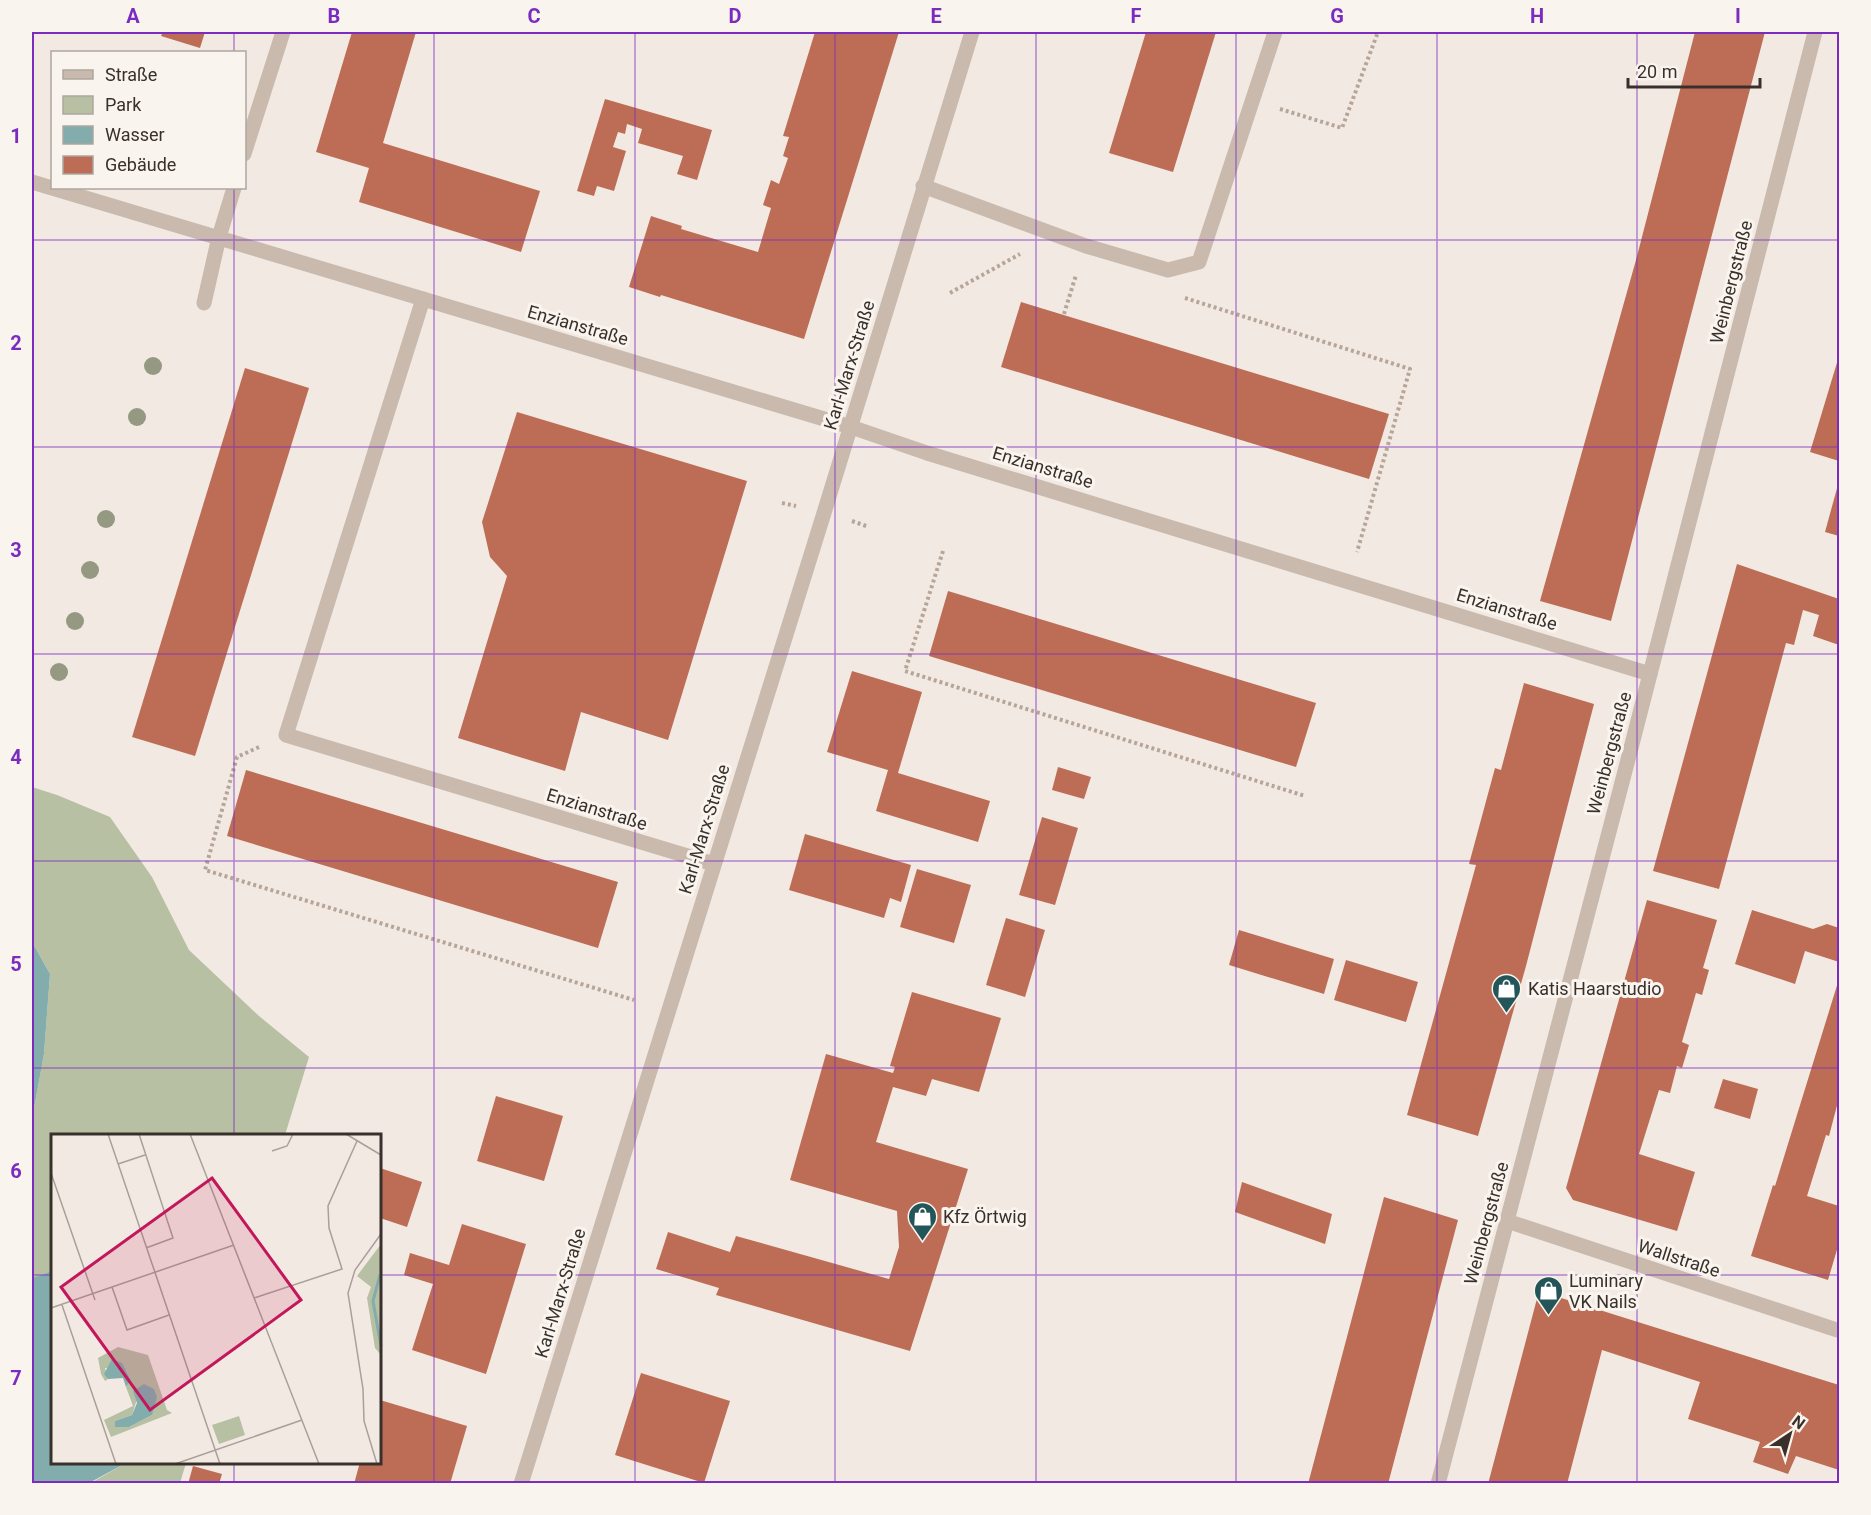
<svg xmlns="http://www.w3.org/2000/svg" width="1871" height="1515" font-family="Roboto,sans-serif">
	<rect width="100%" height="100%" fill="#f2eae2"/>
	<!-- green -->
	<g fill="#b7c0a3">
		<polygon points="32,787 57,795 110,817 152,877 189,950 259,1016 309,1057 285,1135 52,1136 52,1271 32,1278 32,1119 44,1054 50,974 32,942"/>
		<polygon points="126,1463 186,1463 180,1483 89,1484"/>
	</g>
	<!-- water -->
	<g fill="#83acad">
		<polygon points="32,942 50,974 44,1054 32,1119"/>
		<polygon points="52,1271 52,1462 126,1463 89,1483 32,1483 32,1278"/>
	</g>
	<!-- building -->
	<g fill="#bd6d55">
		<polygon points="163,32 205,32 200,48 161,36"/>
		<polygon points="352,32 416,32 383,143 540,191 521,252 359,202 369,168 316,152"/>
		<polygon points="815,32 899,32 804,339 661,295 660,297 629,287 651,216 682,226 681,229 758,252 771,208 763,205 771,180 779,184 788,158 783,156 789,137 783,136"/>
		<polygon points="1146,32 1216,32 1173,172 1109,153"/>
		<polygon points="1695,32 1765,32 1611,621 1540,601 1636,260"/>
		<polygon points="605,99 712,130 697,180 677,174 683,156 638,143 642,129 627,124 625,134 618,132 613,147 626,151 614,191 597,186 594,196 577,191"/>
		<polygon points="1021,302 1389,414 1369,479 1001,367"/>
		<polygon points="1839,356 1839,461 1810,452"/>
		<polygon points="245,368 309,388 195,756 132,737"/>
		<polygon points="517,412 747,481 668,740 581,712 565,771 458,738 507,576 490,557 482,522"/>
		<polygon points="1839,481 1839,536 1825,532"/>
		<polygon points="1737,564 1839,599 1839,645 1813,636 1819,615 1803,610 1794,645 1786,643 1719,889 1653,871"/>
		<polygon points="948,591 1316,703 1296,767 929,656"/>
		<polygon points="852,671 922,692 898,773 990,801 978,842 876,811 888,770 827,752"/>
		<polygon points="1524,683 1594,704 1526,966 1478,1136 1407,1115 1476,865 1469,864 1495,768 1501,770"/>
		<polygon points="1058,767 1091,777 1084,799 1052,790"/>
		<polygon points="246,770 618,882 598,948 227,836"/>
		<polygon points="1042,817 1078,828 1055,905 1019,895"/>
		<polygon points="805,834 911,865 901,902 890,898 884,918 789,890"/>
		<polygon points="917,869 971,885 954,943 900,927"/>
		<polygon points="1647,900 1717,920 1703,968 1709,970 1702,995 1696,993 1682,1042 1689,1045 1682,1068 1677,1066 1670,1093 1659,1090 1639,1154 1695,1172 1677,1231 1573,1200 1566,1188"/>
		<polygon points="1752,910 1813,929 1827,924 1839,928 1839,962 1805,951 1795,984 1735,964"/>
		<polygon points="1006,918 1045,930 1025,997 986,985"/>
		<polygon points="1239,930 1334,959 1324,994 1229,965"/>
		<polygon points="1346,960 1418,982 1406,1022 1334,1000"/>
		<polygon points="1839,979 1839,1098 1829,1136 1826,1135 1807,1196 1839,1206 1839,1243 1828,1280 1751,1256 1773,1185 1775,1186"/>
		<polygon points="912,992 1001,1018 979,1092 932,1079 926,1096 893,1087 876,1142 968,1169 910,1351 716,1295 719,1288 656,1269 668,1232 730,1252 736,1236 889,1279 899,1247 897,1211 790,1180 826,1054 893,1073 895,1067 890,1066"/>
		<polygon points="1723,1079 1758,1089 1750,1119 1714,1108"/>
		<polygon points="496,1096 563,1116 544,1181 477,1161"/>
		<polygon points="380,1168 422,1182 407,1227 380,1218"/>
		<polygon points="1242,1182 1332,1214 1325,1244 1235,1212"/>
		<polygon points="1384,1197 1458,1220 1388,1484 1308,1484"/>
		<polygon points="462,1224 526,1244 486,1374 412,1350 433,1284 404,1275 410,1253 449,1265"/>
		<polygon points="1539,1291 1839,1385 1839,1470 1796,1456 1788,1474 1753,1462 1760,1442 1688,1419 1700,1382 1602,1350 1567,1484 1488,1484"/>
		<polygon points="641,1373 730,1401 704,1483 615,1455"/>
		<polygon points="380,1400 467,1426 450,1484 354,1484 360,1462 380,1462"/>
		<polygon points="193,1466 222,1474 219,1484 188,1484"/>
	</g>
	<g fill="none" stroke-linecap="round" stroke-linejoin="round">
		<!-- path -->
		<g stroke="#b6a598" stroke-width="4" stroke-dasharray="3 3" stroke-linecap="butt">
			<polyline points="1280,109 1342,128 1378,32"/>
			<polyline points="950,293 1020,254"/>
			<polyline points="1185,298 1410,369 1357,552"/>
			<polyline points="1064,314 1076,275"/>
			<polyline points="782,503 796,506"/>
			<polyline points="852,521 869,527"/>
			<polyline points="943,551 905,671 1305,796"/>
			<polyline points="259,747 237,757 205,870 634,1000"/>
		</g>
		<!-- minor -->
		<g stroke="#cabaae" stroke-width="15">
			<polyline points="244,154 283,32"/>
			<polyline points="32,182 851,427 927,453 1650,674"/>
			<polyline points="923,186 1086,246 1168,270 1199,262 1275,32"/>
			<polyline points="423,299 286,735 714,864"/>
			<polyline points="204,303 219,237 234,188"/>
			<polyline points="1507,1221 1840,1331"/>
			<polyline points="521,1484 824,513 972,32"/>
			<polyline points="1438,1484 1630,752 1815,32"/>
		</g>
	</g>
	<!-- trees -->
	<g fill="#959981">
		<circle cx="153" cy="366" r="9"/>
		<circle cx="137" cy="417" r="9"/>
		<circle cx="106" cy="519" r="9"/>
		<circle cx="90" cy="570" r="9"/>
		<circle cx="75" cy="621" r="9"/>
		<circle cx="59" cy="672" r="9"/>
	</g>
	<!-- grid -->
	<path fill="none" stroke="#7b2cbf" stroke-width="1.5" stroke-opacity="0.55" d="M234 32V52M434 32V1484M635 32V1484M835 32V1484M1036 32V1484M1236 32V1484M1437 32V1484M1637 32V1484M234 188V1136M32 240H1840M32 447H1840M32 654H1840M32 861H1840M32 1068H1840M32 1275H52M380 1275H1840M234 1462V1484"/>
	<!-- icons -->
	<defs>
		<symbol id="shop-pin" viewBox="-11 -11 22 30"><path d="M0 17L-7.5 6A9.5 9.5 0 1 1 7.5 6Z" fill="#245558" stroke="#faf4ee"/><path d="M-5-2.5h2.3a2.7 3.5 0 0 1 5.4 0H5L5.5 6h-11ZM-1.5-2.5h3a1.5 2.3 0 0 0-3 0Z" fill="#fff"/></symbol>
	</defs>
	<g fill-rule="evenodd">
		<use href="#shop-pin" x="1490" y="972" width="33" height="45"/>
		<use href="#shop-pin" x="906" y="1200" width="33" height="45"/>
		<use href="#shop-pin" x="1532" y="1274" width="33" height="45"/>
	</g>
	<g text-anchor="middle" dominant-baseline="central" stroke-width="6" stroke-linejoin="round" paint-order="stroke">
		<!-- street labels -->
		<g font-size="18" fill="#39302c" stroke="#faf4ee">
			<text transform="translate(1731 282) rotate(-76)">Weinbergstraße</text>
			<text transform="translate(578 325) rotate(16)">Enzianstraße</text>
			<text transform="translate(849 365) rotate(-73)">Karl-Marx-Straße</text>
			<text transform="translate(1043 467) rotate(17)">Enzianstraße</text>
			<text transform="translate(1507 609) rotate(17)">Enzianstraße</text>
			<text transform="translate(1609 753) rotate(-75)">Weinbergstraße</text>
			<text transform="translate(597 809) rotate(17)">Enzianstraße</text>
			<text transform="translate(704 829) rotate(-73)">Karl-Marx-Straße</text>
			<text transform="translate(1486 1223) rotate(-75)">Weinbergstraße</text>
			<text transform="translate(1679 1258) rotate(18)">Wallstraße</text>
			<text transform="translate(560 1293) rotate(-73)">Karl-Marx-Straße</text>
		</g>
		<!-- poi labels -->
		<g font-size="18" fill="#39302c" stroke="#faf4ee" text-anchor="start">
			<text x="1528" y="988">Katis Haarstudio</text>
			<text x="943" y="1216">Kfz Örtwig</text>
			<text x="1569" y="1280">Luminary<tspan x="1569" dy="21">VK Nails</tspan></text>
		</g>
	</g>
	<!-- overview -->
	<g transform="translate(51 1134)">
		<rect width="330" height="330" fill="#f2eae2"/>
		<path d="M330 110V221L324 214 316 164 320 153 306 142ZM67 213 97 221 116 276 121 279 60 303 53 286 82 272 75 253 80 246 75 236 54 234 57 245 54 247 50 240 47 224ZM90 252 101 281 78 293 64 287 81 281ZM188 282 194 301 168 310 161 291Z" fill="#b7c0a3" fill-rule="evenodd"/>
		<path d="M61 225 71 229 80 246 75 253 72 244 57 245 53 240ZM93 250 103 255 106 263 101 281 78 293H64V287L81 281 86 269 82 257Z" fill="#83acad"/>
		<path fill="none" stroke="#83acad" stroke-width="3" d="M329 141 322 167 330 212"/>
		<path fill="none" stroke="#a8a099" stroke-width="1.5" d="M57 0 169 330M88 0 122 104 95 114M139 0 268 330M295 0 330 21M221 17 236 12 242 0M67 30 94 21M0 39 44 166M61 153 76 196 118 181M203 164 291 135 278 94 277 72 306 7M11 171 65 330M0 174 183 111M124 330 251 286M326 330 313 287 312 255 297 159 304 136 330 100"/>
		<path fill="#c2185b" fill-opacity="0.15" stroke="#c2185b" stroke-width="3" d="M161 44 250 166 99 276 10 153Z"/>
		<rect width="330" height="330" fill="none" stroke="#39302c" stroke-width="3"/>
	</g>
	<!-- border -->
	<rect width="1871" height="1515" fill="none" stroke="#faf4ee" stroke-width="66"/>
	<!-- legend -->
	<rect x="51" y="51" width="195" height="138" fill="#faf4ee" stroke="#ada6a0" stroke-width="1.5"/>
	<rect x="63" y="70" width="30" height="9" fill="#cabaae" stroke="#ada6a0" stroke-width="1.5"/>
	<text x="105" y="81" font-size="18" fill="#39302c">Straße</text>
	<rect x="63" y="96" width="30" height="18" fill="#b7c0a3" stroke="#ada6a0" stroke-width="1.5"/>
	<text x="105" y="111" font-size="18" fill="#39302c">Park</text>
	<rect x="63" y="126" width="30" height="18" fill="#83acad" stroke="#ada6a0" stroke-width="1.5"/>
	<text x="105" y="141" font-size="18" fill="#39302c">Wasser</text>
	<rect x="63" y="156" width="30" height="18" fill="#bd6d55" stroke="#ada6a0" stroke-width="1.5"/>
	<text x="105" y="171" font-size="18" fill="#39302c">Gebäude</text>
	<!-- north arrow -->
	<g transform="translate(1790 1434) rotate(36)" stroke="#faf4ee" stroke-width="4.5" paint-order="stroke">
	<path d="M0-4.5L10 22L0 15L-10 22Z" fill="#39302c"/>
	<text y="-9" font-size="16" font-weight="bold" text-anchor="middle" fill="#39302c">N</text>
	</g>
	<!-- scale -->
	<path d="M1628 78v9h132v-9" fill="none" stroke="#39302c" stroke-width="3"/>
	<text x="1637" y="78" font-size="18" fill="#39302c" stroke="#faf4ee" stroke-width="4.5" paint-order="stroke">20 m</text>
	<rect x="33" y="33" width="1805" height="1449" fill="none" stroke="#7b2cbf" stroke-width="2"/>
	<g font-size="20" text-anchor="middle" font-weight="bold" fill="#7b2cbf">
		<text x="133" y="23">A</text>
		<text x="334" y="23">B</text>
		<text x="534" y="23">C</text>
		<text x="735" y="23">D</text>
		<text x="936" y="23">E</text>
		<text x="1136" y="23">F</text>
		<text x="1337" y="23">G</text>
		<text x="1537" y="23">H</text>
		<text x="1738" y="23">I</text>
		<text x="16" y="143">1</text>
		<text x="16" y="350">2</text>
		<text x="16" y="557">3</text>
		<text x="16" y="764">4</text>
		<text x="16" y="971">5</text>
		<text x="16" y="1178">6</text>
		<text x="16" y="1385">7</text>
	</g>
</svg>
